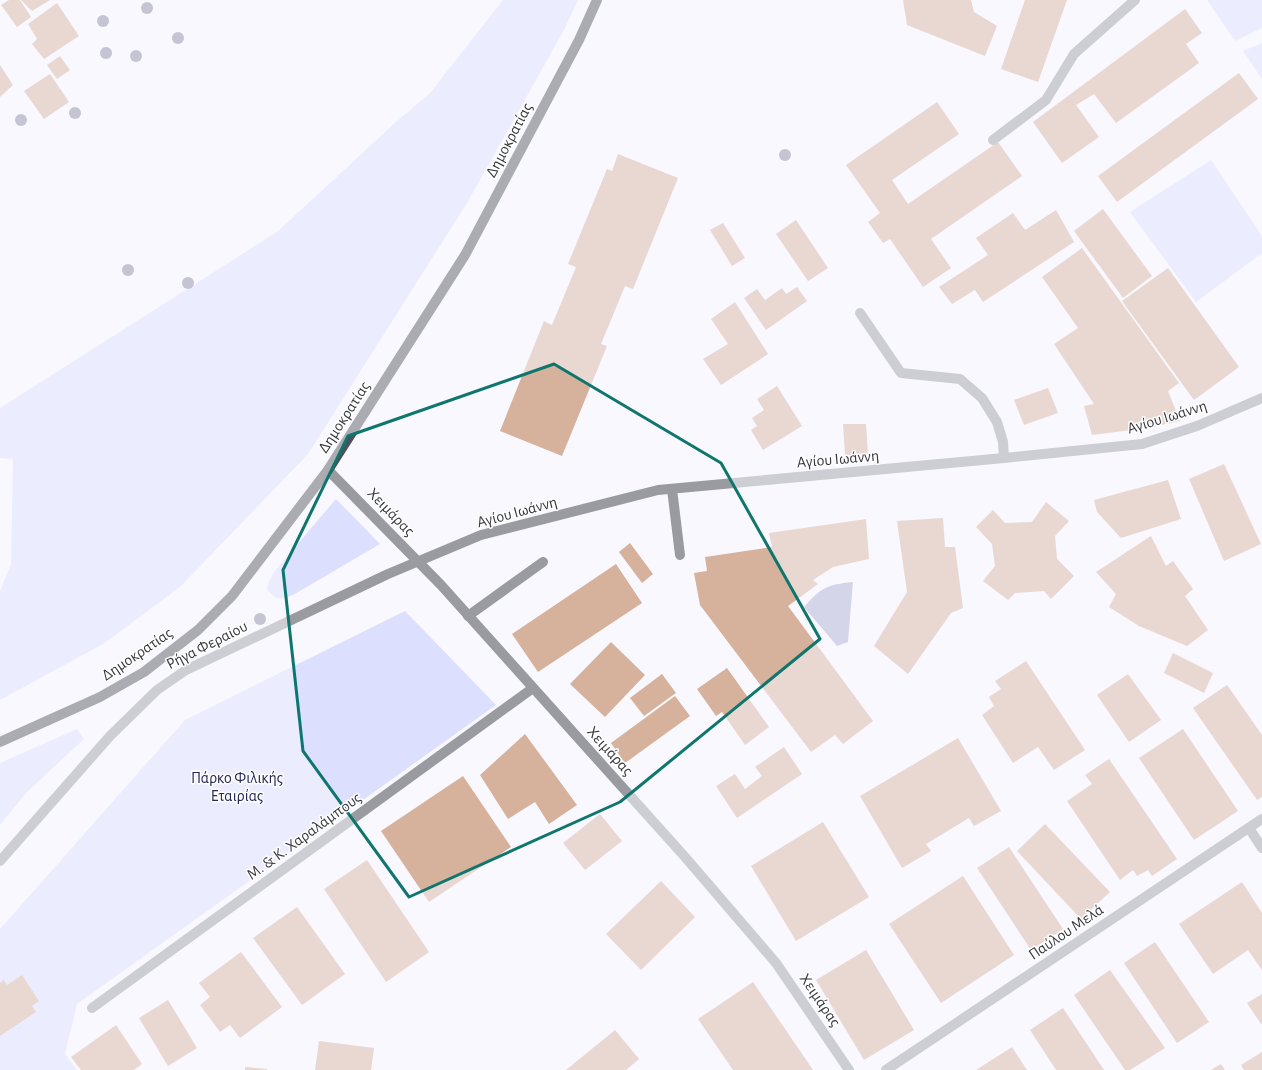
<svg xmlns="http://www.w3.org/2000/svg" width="1262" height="1070" font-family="'Alegreya Sans',sans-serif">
	<rect width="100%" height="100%" fill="#f8f8fe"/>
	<!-- green -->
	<g fill="#dcdffe">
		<polygon points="503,0 578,0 564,30 467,203 308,454 180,587 103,644 0,700 0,591 11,564 13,459 0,458 0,408 277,232 396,122 430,93"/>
		<polygon points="1207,0 1262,0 1262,28 1235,41"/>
		<polygon points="1262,43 1262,79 1243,51"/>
		<polygon points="1211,160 1262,236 1262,253 1196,302 1130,212"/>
		<path d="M336 499 380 544 293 595C280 600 275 600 267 589L269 581 274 572Z"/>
		<polygon points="405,611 496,705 77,1004 65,1054 77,1070 0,1070 0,929 185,720"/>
		<polygon points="77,729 84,739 26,793 0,825 0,763"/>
	</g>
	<!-- water -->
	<path fill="#a8acd0" d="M853 582 848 642 837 646 804 607C822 587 826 585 853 582Z"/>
	<!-- building -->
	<g fill="#d6b19c">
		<polygon points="9,0 20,0 31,17 17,27 1,5"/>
		<polygon points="21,0 50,0 32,11"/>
		<polygon points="903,0 971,0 974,12 997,26 985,56 907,25"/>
		<polygon points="1025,0 1067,0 1038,82 1001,69"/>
		<polygon points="57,3 79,36 44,59 32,44 37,39 28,24"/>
		<polygon points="1185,9 1202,33 1186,44 1199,63 1116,123 1094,94 1076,105 1099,137 1062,163 1033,122"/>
		<polygon points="60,56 70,70 57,79 47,65"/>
		<polygon points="0,65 13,85 0,97"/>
		<polygon points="1239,73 1258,99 1117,202 1098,176"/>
		<polygon points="50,74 69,102 44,119 24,91"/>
		<polygon points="937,102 959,134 892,180 908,204 998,142 1022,176 931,239 951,268 923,287 890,239 883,243 868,222 880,213 846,165"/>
		<polygon points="618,154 678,178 633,289 625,286 601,344 607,346 562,456 500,431 544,321 552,325 576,267 568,264 607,169 612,171"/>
		<polygon points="1103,209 1152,276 1123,298 1074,231"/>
		<polygon points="1056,210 1074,242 983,302 975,290 952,304 939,287 988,255 976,238 1013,213 1025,230"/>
		<polygon points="796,220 828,268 808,281 776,234"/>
		<polygon points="723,223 745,258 732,266 710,230"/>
		<polygon points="1082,248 1179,383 1168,391 1180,421 1147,428 1092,435 1084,406 1094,404 1054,344 1078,328 1042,277"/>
		<polygon points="1168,268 1239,367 1194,400 1122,301"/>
		<polygon points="797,287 807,301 766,330 744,298 757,289 765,300 782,288 786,294"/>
		<polygon points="735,302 768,354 721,385 703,359 728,344 711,319"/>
		<polygon points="777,386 802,426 763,450 751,430 757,426 752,418 764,410 757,399"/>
		<polygon points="1048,388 1058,413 1024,425 1014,400"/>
		<polygon points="843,424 866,424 868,454 845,455"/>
		<polygon points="1224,464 1261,544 1224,561 1189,479"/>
		<polygon points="1168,480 1181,519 1121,538 1097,512 1094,500"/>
		<polygon points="1046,502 1069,521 1055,536 1057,559 1074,576 1051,599 1044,591 1015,593 1008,600 983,581 995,566 992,544 976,527 993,510 1005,523 1032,522"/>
		<polygon points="943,518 945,547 955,547 963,608 951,613 908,674 874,646 907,592 897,521"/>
		<polygon points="866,519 869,559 833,567 813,580 818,584 788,606 873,721 843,744 835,735 811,752 700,605 694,573 707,571 705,557 772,547 769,533"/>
		<polygon points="1151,536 1166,566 1173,561 1193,589 1185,596 1208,630 1187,646 1139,626 1109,607 1116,594 1096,572"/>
		<polygon points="630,543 653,574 642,583 619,552"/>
		<polygon points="616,564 642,603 538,672 512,634"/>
		<polygon points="611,642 645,675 605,717 570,684"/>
		<polygon points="1173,653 1213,673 1204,693 1164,673"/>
		<polygon points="1026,661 1085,750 1054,770 1038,747 1013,763 982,715 994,706 989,697 1001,689 995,681"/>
		<polygon points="727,668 769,727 745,745 722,712 716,716 697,689"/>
		<polygon points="662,674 676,693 644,716 630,698"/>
		<polygon points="1128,674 1161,720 1129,742 1097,695"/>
		<polygon points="1227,685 1262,735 1262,797 1257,800 1193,708"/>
		<polygon points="675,696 690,716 625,763 611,743"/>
		<polygon points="1183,729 1238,811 1194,840 1139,758"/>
		<polygon points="525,734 577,805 549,824 535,802 508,819 480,775"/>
		<polygon points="958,738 1001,811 974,826 969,818 926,844 931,851 902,868 860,796"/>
		<polygon points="784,747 802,774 737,818 716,786 735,774 745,789 762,776 755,767"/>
		<polygon points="1109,759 1177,859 1152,876 1148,870 1137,876 1133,870 1120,880 1067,801 1092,784 1085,775"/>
		<polygon points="463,776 511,847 429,902 381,831"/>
		<polygon points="600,814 622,841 585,870 563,843"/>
		<polygon points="823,822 869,897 796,941 751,866"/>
		<polygon points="1045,824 1110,892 1081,919 1017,851"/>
		<polygon points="1009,847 1063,929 1031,950 977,868"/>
		<polygon points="367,860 429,952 386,982 324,889"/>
		<polygon points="963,876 1014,955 941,1003 889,924"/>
		<polygon points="661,881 695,917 641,970 606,934"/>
		<polygon points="1242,882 1262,913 1262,970 1248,950 1213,974 1179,924"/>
		<polygon points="297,907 345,974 302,1005 253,938"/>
		<polygon points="1155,942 1209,1022 1177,1043 1124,963"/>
		<polygon points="866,950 914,1030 864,1060 816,980"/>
		<polygon points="241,952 282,1007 240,1038 230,1025 220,1032 200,1005 210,997 199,983"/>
		<polygon points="1110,970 1165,1048 1130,1070 1125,1070 1074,995"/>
		<polygon points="22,975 39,1001 32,1006 36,1012 0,1036 0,983 4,980 7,985"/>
		<polygon points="753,982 813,1070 733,1070 698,1019"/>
		<polygon points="1262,994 1262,1024 1261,1024 1247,1003"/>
		<polygon points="168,1000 197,1048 168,1066 139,1018"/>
		<polygon points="1063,1008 1104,1070 1056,1070 1030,1030"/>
		<polygon points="116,1025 142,1064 134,1070 81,1070 71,1057"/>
		<polygon points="615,1030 639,1059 626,1070 566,1070"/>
		<polygon points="319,1041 374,1048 371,1070 315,1070"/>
		<polygon points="1012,1047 1027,1070 976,1070"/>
		<polygon points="1262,1052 1262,1070 1244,1070 1241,1065"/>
		<polygon points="1221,1064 1225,1070 1211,1070"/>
		<polygon points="245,1067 267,1069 267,1070 245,1070"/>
	</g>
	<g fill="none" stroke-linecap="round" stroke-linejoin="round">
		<!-- minor -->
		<g stroke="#9a9ba0" stroke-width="10">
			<polyline points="993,140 1046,100 1074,54 1135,0"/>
			<polyline points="860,313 901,373 960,379 982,398 997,422 1003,442 1004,458"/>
			<polyline points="328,470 441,585 685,857 776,963 849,1070"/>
			<polyline points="672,489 680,555"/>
			<polyline points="468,616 543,562"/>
			<polyline points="1249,828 1262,848"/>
			<polyline points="0,861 110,736 157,690 186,670 388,574 481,535 658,490 1004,458 1142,444 1197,426 1262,398"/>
			<polyline points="92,1008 533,688"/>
			<polyline points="886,1070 1262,819"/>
		</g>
		<!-- major -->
		<polyline stroke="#4e4f58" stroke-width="10" points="0,742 100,697 144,672 198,630 232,596 328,470 465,255 579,40 597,0"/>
	</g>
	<!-- trees -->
	<g fill="#8585a1">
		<circle cx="147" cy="8" r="6"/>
		<circle cx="103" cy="21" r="6"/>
		<circle cx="178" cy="38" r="6"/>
		<circle cx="106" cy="53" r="6"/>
		<circle cx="136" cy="56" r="6"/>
		<circle cx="75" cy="113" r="6"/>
		<circle cx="21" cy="120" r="6"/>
		<circle cx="785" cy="155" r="6"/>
		<circle cx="128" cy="270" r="6"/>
		<circle cx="188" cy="283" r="6"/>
		<circle cx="260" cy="619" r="6"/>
	</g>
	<!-- marked area -->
	<path d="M0 0H1262V1070H0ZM554 364 721 463 820 639 620 802 409 897 303 751 283 570 348 436Z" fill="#f8f8fe" fill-opacity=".55" fill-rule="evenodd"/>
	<path fill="none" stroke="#0f766e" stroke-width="3" stroke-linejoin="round" d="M554 364 721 463 820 639 620 802 409 897 303 751 283 570 348 436Z"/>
	<g text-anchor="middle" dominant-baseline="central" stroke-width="3" stroke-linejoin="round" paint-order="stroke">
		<!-- street labels -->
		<g font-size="16" fill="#37383c" stroke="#fff">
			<text transform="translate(509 140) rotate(-62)">Δημοκρατίας</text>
			<text transform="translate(344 417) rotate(-57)">Δημοκρατίας</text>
			<text transform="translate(1167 417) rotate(-17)">Αγίου Ιωάννη</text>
			<text transform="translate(838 459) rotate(-5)">Αγίου Ιωάννη</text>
			<text transform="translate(391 512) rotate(46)">Χειμάρας</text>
			<text transform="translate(517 512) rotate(-15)">Αγίου Ιωάννη</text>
			<text transform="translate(207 645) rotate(-27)">Ρήγα Φεραίου</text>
			<text transform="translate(137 654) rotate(-34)">Δημοκρατίας</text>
			<text transform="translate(610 751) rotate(48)">Χειμάρας</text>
			<text transform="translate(304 836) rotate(-36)">Μ. &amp; Κ. Χαραλάμπους</text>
			<text transform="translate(1066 932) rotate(-34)">Παύλου Μελά</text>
			<text transform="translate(820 1000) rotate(56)">Χειμάρας</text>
		</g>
		<!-- park labels -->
		<g font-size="16" fill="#272755" stroke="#fff">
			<text x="237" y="778">Πάρκο Φιλικής<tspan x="237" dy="18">Εταιρίας</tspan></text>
		</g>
	</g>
</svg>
